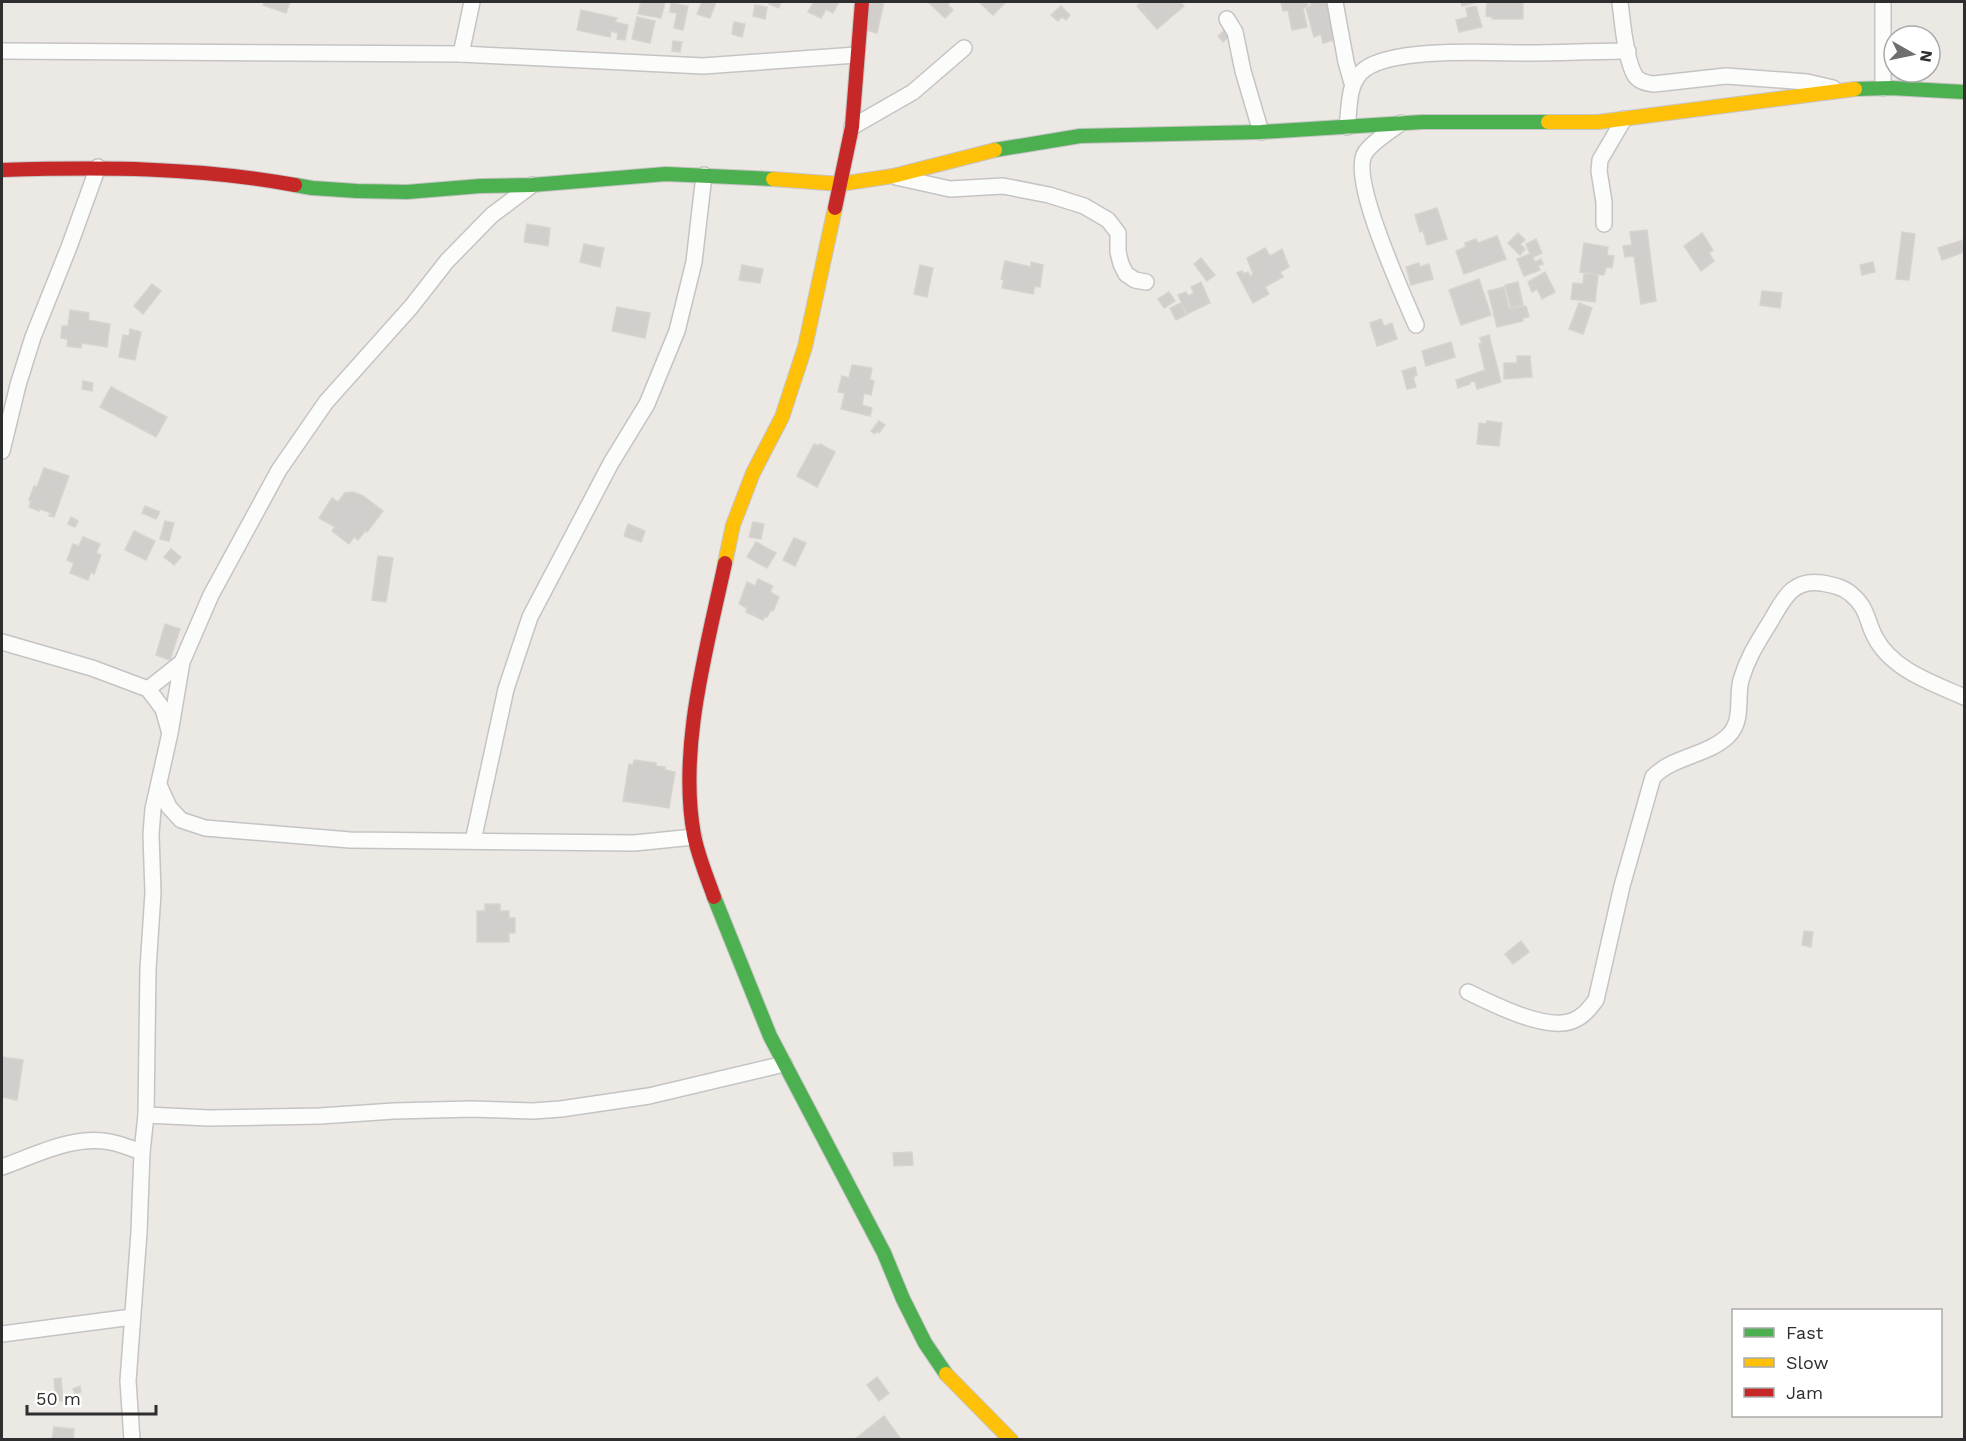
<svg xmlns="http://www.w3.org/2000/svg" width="1966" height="1441" font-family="'Work Sans',sans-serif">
	<rect width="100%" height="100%" fill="#ece8e4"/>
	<!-- building -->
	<g fill="#d1cecb" stroke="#d7d4d0" stroke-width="1.5">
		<polygon points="264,2 290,2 286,13 263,5"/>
		<polygon points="641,2 665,2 661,18 638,14"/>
		<polygon points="702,2 716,2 710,18 697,14"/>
		<polygon points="770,2 781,2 779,8 769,4"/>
		<polygon points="814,2 839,2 833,13 826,9 821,18 808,12"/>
		<polygon points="868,2 884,2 877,33 863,29"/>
		<polygon points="928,2 950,2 948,5 953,10 945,18"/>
		<polygon points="979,2 1006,2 993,15"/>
		<polygon points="1142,2 1180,2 1184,6 1157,29 1137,6"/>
		<polygon points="1281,2 1307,2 1308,7 1303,8 1307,27 1292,30 1288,10 1283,11"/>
		<polygon points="1310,2 1326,2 1338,39 1323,43 1321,34 1314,37 1306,8 1311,6"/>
		<polygon points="1461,2 1475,2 1475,3 1462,6"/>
		<polygon points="1487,2 1523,2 1523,19 1492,19 1492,17 1486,16"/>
		<polygon points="671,3 688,6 683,30 674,28 677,13 670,12"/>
		<polygon points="755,5 767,7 765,19 753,16"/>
		<polygon points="1061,6 1070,15 1066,20 1062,17 1058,21 1051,15"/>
		<polygon points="1476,6 1482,27 1459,32 1456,20 1468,17 1466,8"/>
		<polygon points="581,10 617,18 615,22 628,25 625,40 617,39 618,33 611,31 610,37 577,30"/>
		<polygon points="637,17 655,21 650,43 632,39"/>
		<polygon points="734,22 745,24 742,37 732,34"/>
		<polygon points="1227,28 1232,33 1223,42 1218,36"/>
		<polygon points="673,41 682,42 680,52 672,51"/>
		<polygon points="1437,208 1447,239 1427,245 1423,231 1420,232 1415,215"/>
		<polygon points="527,224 550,228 548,246 524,242"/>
		<polygon points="1647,230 1656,301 1641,304 1634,256 1625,257 1623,246 1632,245 1630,232"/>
		<polygon points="1902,232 1915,234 1909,280 1896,279"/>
		<polygon points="1518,233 1525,240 1520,244 1525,249 1520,255 1508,243"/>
		<polygon points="1702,233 1713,250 1709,253 1714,261 1701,271 1684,246"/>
		<polygon points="1497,236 1506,259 1464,274 1456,251 1466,247 1465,243 1476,239 1478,243"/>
		<polygon points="1536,239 1542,253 1533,257 1535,262 1541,259 1543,264 1538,266 1540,270 1524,276 1517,259 1530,254 1526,244"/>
		<polygon points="1963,240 1964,252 1942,260 1938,248"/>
		<polygon points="1584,243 1608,247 1607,255 1614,256 1612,268 1606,267 1604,275 1580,272"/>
		<polygon points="584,244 604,248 600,267 580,262"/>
		<polygon points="1265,248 1270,256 1282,249 1289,267 1280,272 1283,277 1265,287 1269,294 1253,303 1237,273 1242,271 1244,274 1248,272 1250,276 1253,274 1247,258"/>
		<polygon points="1201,258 1215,275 1207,281 1194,264"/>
		<polygon points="1005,261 1031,267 1031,262 1043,265 1040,287 1035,286 1033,294 1002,288 1004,280 1001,279"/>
		<polygon points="1873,262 1875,272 1862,275 1860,265"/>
		<polygon points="1419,263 1420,267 1429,264 1433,279 1411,285 1406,267"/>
		<polygon points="742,265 763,269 760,283 739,280"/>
		<polygon points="920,265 933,268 927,297 914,294"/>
		<polygon points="1545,272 1555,292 1542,299 1537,289 1532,292 1528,282"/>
		<polygon points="1584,274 1598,275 1595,302 1571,299 1573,283 1583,284"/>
		<polygon points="1479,279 1491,315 1461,325 1449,290"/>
		<polygon points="1201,282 1210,303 1187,314 1178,295 1186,292 1188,296 1194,293 1191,287"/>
		<polygon points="1518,282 1523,305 1511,308 1505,285"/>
		<polygon points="152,284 161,291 143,314 134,306"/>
		<polygon points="1504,287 1509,309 1526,306 1529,317 1523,318 1523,321 1497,327 1488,291"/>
		<polygon points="1762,291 1782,293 1780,308 1760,305"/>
		<polygon points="1169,292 1175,301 1164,308 1158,299"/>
		<polygon points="1181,303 1186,315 1176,320 1170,308"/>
		<polygon points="1579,303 1592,308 1583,334 1569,329"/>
		<polygon points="617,307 650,313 645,338 612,331"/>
		<polygon points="70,310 89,313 88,320 110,324 107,347 82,343 81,348 67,346 68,339 61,338 62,326 68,326"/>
		<polygon points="1381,319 1384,326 1392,323 1397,339 1377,346 1370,323"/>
		<polygon points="130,329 141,332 135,360 119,357 123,335 129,336"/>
		<polygon points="1489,335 1501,382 1477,389 1475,381 1470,382 1470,384 1458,388 1456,380 1485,370 1479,344 1482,343 1480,338"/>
		<polygon points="1451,342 1455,357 1426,366 1422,351"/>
		<polygon points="1517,356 1530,356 1532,377 1504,379 1504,363 1517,363"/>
		<polygon points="852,365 872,368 870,378 868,379 874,381 871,395 864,393 862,405 872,408 870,416 841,409 845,393 838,392 842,376 849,378"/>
		<polygon points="1415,367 1417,375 1413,377 1416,387 1407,389 1402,371"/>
		<polygon points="83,381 93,383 92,391 82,389"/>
		<polygon points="111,387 167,417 156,437 100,407"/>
		<polygon points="879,421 885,425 879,433 877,431 875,434 871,431"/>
		<polygon points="1487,421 1502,423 1499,446 1477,444 1479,423 1486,424"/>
		<polygon points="814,444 818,446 820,444 835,452 817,487 797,476"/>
		<polygon points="44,468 69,476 54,517 49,516 51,513 40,509 39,511 29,507 31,501 29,500 34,486 37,487"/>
		<polygon points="353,492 363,496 383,511 367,532 365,531 358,540 354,537 349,544 332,531 335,527 319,518 332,498 338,502 345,493"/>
		<polygon points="145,506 160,512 156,519 142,513"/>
		<polygon points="71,517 78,521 75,527 68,524"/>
		<polygon points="165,521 174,523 169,541 160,539"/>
		<polygon points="753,522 764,524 761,539 749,537"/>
		<polygon points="628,524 645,531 641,542 624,536"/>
		<polygon points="134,531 155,541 146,560 125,550"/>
		<polygon points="83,537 100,544 96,553 101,555 94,574 91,572 88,580 70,573 74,563 67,560 73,544 79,546"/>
		<polygon points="794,538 806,543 795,566 783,560"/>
		<polygon points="756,542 776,553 767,568 747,557"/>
		<polygon points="171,549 181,557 174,565 164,557"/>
		<polygon points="378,556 393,558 386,602 372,600"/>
		<polygon points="758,579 773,586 770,592 779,597 773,611 771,610 767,617 765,616 763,620 746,612 747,608 739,604 747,582 755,586"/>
		<polygon points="165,624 180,629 170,660 156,655"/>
		<polygon points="634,760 656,763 656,766 665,767 665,770 675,772 669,808 623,801 629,764 633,765"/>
		<polygon points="485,904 500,904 500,911 509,911 509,918 515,918 515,933 509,933 509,942 477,942 477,911 485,911"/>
		<polygon points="1804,931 1813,932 1811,947 1802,945"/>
		<polygon points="1521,941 1529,952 1513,964 1505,954"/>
		<polygon points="2,1057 23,1060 17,1100 2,1097"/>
		<polygon points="912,1152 913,1165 894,1166 893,1153"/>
		<polygon points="877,1377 889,1393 879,1401 867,1385"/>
		<polygon points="61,1378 63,1401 56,1401 54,1379"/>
		<polygon points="80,1386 81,1392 75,1394 73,1389"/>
		<polygon points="79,1396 81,1403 76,1404 74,1397"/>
		<polygon points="884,1416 900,1438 854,1440"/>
		<polygon points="54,1427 74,1429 73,1440 52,1440"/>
	</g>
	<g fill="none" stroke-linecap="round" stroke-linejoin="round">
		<defs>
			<g id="street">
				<polyline points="1335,2 1346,62 1352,83"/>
				<path d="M1620 2C1622 19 1626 66 1637 78 1642 83 1648 83 1654 84L1726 76 1807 82 1833 88"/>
				<polyline points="1883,2 1883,88"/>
				<polyline points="1227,19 1235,32 1243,71 1261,132"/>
				<polyline points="2,51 461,54 703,66 856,55"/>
				<polyline points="461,54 472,2"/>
				<path d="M1401 123C1391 130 1371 143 1365 153 1349 179 1403 294 1416 325"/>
				<polyline points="852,127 913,92 964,48"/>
				<path d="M1347 127C1350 107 1347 82 1365 69 1396 47 1489 53 1527 53 1561 53 1594 51 1628 51"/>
				<polyline points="896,177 950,189 1003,186 1049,195 1084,206 1108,220 1118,233 1118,252 1121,264 1126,274 1135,280 1146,282"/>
				<polyline points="1604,224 1604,202 1599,171 1600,160 1624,119"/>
				<polyline points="2,451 18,385 33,337 69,247 98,167"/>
				<polyline points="2,642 92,668 148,689 163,709 169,730"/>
				<polyline points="148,689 182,662"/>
				<polyline points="159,785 169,807 181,820 205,828 350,840 634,843 694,837"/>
				<polyline points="473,841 506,689 530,617 611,463 647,404 677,331 694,262 704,175"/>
				<path d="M1468 992C1493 1004 1545 1031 1572 1021 1583 1017 1589 1009 1596 1000L1622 886 1653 777C1673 756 1707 756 1728 736 1744 720 1736 699 1741 680 1747 659 1756 645 1767 627 1782 604 1789 578 1822 583 1833 585 1843 587 1851 594 1868 608 1866 620 1875 637 1892 670 1933 683 1964 697"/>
				<polyline points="146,1115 209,1118 320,1116 394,1111 472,1109 533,1111 561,1109 649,1096 784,1064"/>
				<path d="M2 1167C36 1155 73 1135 110 1142 121 1144 132 1149 142 1152"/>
				<polyline points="2,1334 132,1317"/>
				<polyline points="132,1440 128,1381 139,1232 142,1152 146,1115 148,969 153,893 151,834 153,809 170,733 182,662 211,595 279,470 326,402 411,307 447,261 492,215 532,185"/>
			</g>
			<g id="fast">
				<polyline points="1855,89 1891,88 1964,92"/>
				<polyline points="995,150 1080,136 1261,132 1422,122 1548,122"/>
				<polyline points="295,185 312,188 357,191 407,192 480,186 532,185 666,174 773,179"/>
				<polyline points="714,897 770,1036 884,1253 903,1299 925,1343 946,1374"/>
			</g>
			<g id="slow">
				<polyline points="1548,122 1598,122 1855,89"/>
				<polyline points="773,179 840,184 893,176 995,150"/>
				<polyline points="725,563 733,525 753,473 782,417 805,347 835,208"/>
				<polyline points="946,1374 1011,1440"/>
			</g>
			<g id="jam">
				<path d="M2 170C101 167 197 167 295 185"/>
				<polyline points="835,208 852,127 862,2"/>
				<path d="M714 897C707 877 698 856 694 835 678 748 707 648 725 563"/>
			</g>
		</defs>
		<!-- street casing -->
		<use href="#street" stroke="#c5c4c5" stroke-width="18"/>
		<!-- fast casing -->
		<use href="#fast" stroke="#c5c4c5" stroke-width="16"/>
		<!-- slow casing -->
		<use href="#slow" stroke="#c5c4c5" stroke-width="16"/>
		<!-- jam casing -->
		<use href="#jam" stroke="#c5c4c5" stroke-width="16"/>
		<!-- street -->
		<use href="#street" stroke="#fcfcfb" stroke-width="15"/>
		<!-- fast -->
		<use href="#fast" stroke="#4caf50" stroke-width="14"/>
		<!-- slow -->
		<use href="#slow" stroke="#ffc107" stroke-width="14"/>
		<!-- jam -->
		<use href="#jam" stroke="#c62828" stroke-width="14"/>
	</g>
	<!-- border -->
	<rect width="1966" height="1441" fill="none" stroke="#2e2e2e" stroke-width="6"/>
	<!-- legend -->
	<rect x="1732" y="1309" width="210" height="108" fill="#ffffff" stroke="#ababab" stroke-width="1.5"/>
	<rect x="1744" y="1328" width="30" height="9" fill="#4caf50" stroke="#ababab" stroke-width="1.5"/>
	<text x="1786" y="1339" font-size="18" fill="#2e2e2e">Fast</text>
	<rect x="1744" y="1358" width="30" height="9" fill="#ffc107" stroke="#ababab" stroke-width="1.5"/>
	<text x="1786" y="1369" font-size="18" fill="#2e2e2e">Slow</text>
	<rect x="1744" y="1388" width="30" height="9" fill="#c62828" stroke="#ababab" stroke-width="1.5"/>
	<text x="1786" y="1399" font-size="18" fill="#2e2e2e">Jam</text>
	<!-- north arrow -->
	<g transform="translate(1912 54) rotate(99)"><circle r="28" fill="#ffffff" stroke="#ababab" stroke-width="1.5"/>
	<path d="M0-4.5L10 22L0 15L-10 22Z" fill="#706f6e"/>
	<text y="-9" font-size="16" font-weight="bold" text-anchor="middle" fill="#2e2e2e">N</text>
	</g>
	<!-- scale -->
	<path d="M27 1405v9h129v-9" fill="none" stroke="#2e2e2e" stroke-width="3"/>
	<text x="36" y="1405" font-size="18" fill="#2e2e2e" stroke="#ffffff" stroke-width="4.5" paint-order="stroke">50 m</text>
</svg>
